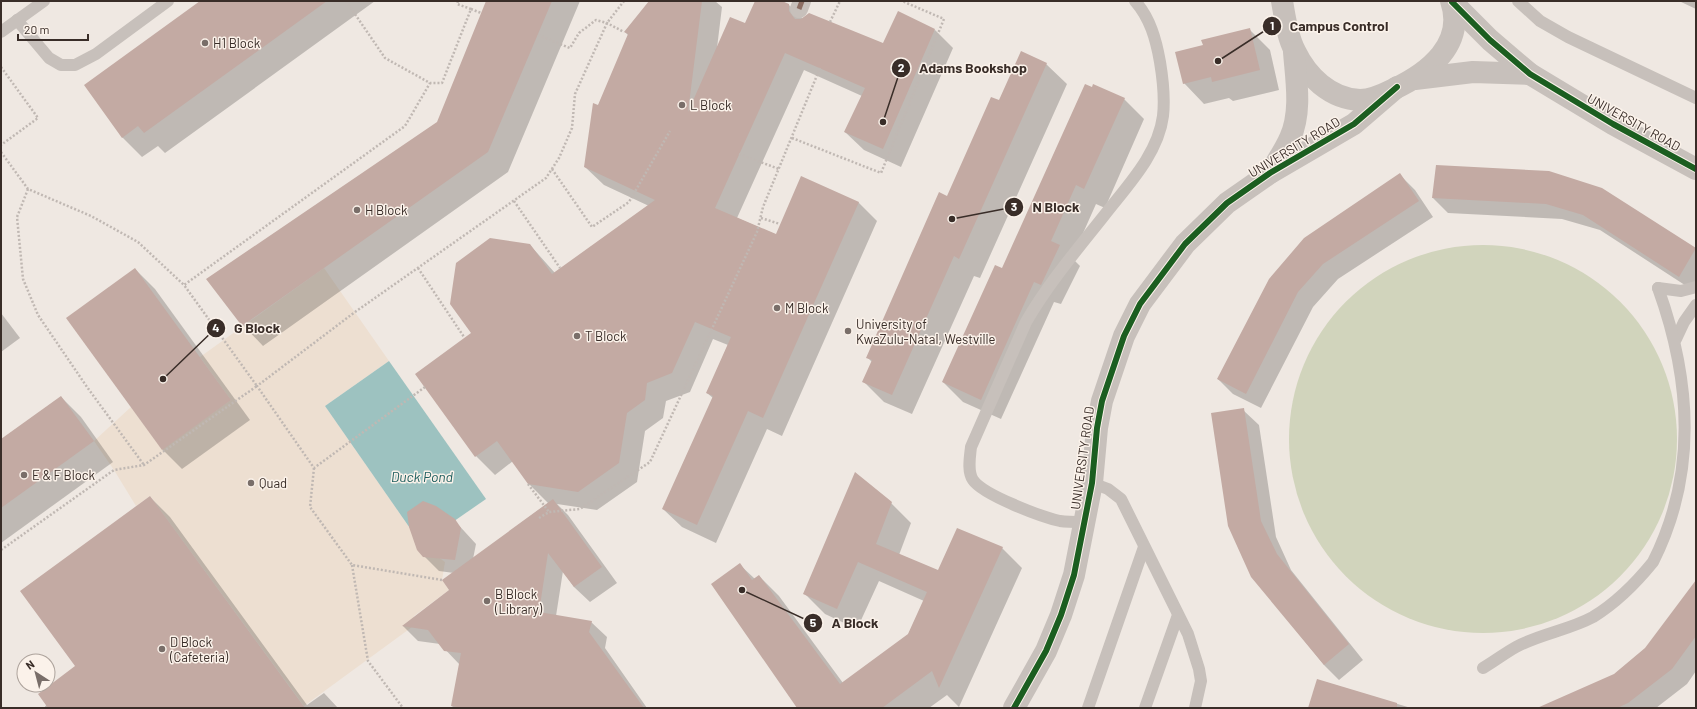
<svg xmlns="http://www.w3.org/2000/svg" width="1697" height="709" font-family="Barlow,sans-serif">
	<rect width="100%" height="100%" fill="#efe8e2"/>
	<!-- green -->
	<circle fill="#d1d4bc" cx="1483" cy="439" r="194"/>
	<!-- plaza -->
	<polygon fill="#eddfd1" points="324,268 389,361 325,406 421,544 445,562 442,580 449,590 414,616 412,627 304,706 150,496 136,506 114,470 94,441 131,407 162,449 231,400 200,357"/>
	<!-- water -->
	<polygon fill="#9dc2c0" points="389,361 486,499 421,544 325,406"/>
	<!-- shadow -->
	<g fill="#0003">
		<polygon points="202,1 375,1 165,153 158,146 142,157 122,137"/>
		<polygon points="488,1 580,1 508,172 263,346 243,325 438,123"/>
		<polygon points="651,1 715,1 722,7 717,48 746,25 756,1 779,1 789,5 803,19 883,45 935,30 953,48 901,167 864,150 845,132 862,96 804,70 737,218 777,235 858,202 877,221 782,436 767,429 716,543 682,527 663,509 713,398 707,393 728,345 713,339 690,392 666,401 663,418 645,431 637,482 597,510 557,504 568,515 617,583 590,602 574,587 563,571 556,616 591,622 607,637 605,648 647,708 454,708 452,706 460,665 440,644 418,641 403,626 451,590 454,573 439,571 424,556 454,520 476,544 473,559 548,503 529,484 513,461 495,475 476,456 472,333 530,245 555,273 649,206 604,185 585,167 598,106 629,36 625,32"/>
		<polygon points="1679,1 1696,1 1696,9"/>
		<polygon points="1250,30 1270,50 1279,90 1233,101 1229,98 1204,104 1184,83 1204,46"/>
		<polygon points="1046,64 1067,84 980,278 974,276 912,414 884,402 864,382 872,362 867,357 948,197 999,101"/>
		<polygon points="1124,99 1144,119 1105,208 1096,204 1072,258 1080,266 1061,304 1054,302 1001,419 963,402 943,382 1003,270"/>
		<polygon points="1400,175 1415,190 1433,217 1338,279 1313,307 1261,408 1233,394 1218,379"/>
		<polygon points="1602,189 1696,249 1696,289 1694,291 1600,230 1562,219 1448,213 1433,198"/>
		<polygon points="135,269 155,289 250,420 182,469 162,449"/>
		<polygon points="1,313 20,338 1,352"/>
		<polygon points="61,397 81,417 113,462 1,543 1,440"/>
		<polygon points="1243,410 1259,425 1276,537 1291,570 1363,660 1339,680 1324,665 1252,576"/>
		<polygon points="150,497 170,517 307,705 324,693 338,708 44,708 76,666"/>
		<polygon points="891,503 911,523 899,555 938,571 1002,548 1022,568 959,707 947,695 929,708 798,708 739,564 755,579 759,576 779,596 843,683 908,635 924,601 879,581 857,629 825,614 805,594"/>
		<polygon points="1696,581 1696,671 1687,684 1656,708 1539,708 1615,675 1646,649"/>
		<polygon points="1318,680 1411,708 1309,708"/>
	</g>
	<!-- building -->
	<g fill="#c3aaa3">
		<polygon points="200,1 327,1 144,133 138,126 122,138 84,85"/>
		<polygon points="486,1 552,1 488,152 242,326 206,279 437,122"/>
		<polygon points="649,1 702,1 688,112 730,17 745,23 755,1 782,1 789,4 789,11 795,19 801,19 809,13 883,43 898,11 935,29 883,149 844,132 865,88 785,53 715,208 776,234 801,176 859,202 763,418 748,411 697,525 662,509 713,396 706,393 731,337 695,322 672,373 647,383 645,400 627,413 619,463 578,492 528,484 497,441 475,457 415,374 471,333 450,304 456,263 490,238 530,244 552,274 655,200 584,167 593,103 598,105 628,34 624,32"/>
		<polygon points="1250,28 1260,70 1212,82 1211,77 1183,84 1175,52 1203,45 1201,40"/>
		<polygon points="1021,51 1047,63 959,259 954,256 892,395 862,382 872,360 866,358 939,192 947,196 991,97 999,100"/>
		<polygon points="1085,84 1092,87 1093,84 1125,98 1084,189 1076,185 1051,241 1060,245 1041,285 1034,282 981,400 942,382 995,265 1002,268"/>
		<polygon points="1436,165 1549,171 1602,188 1696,248 1679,277 1583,215 1546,204 1432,198"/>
		<polygon points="1400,173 1419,201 1323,264 1298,292 1246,394 1217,379 1269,279 1304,238"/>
		<polygon points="135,268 231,400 162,450 66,318"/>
		<polygon points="61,396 94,441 1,508 1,439"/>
		<polygon points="1244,408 1261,521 1277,554 1349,644 1324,665 1251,577 1228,526 1211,413"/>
		<polygon points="855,472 892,502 876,544 938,570 957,528 1003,547 939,688 932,671 882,708 797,708 711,584 740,563 752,580 759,575 840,684 908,634 927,592 858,562 837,609 803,594"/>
		<polygon points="150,496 305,708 48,708 38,694 75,666 20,591"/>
		<polygon points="553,499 602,567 574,587 548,553 539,612 592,621 589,632 644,708 463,708 451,706 461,653 444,651 428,630 402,626 449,590 442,580"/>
		<polygon points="423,501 436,506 455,519 461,528 455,560 423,557 417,550 409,527 407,512"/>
		<polygon points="1696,580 1696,636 1672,669 1628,703 1617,708 1537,708 1614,674 1645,648"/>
		<polygon points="1317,679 1397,703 1397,708 1308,708"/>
	</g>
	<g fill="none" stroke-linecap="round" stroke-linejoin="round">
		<!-- path -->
		<g stroke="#c0b8b3" stroke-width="2.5" stroke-dasharray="2 2" stroke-linecap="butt">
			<polyline points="346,1 385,58 430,83 442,83 471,9 457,4 458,1"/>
			<polyline points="471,9 481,13"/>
			<polyline points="830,22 840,1"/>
			<polyline points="538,35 570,48 579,33 596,20 607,23 624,32"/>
			<polyline points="1,67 38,118 1,145"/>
			<polyline points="792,138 881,173 944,19 902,1"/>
			<polyline points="1,152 28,189 91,216 138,242 184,285"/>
			<polyline points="739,154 779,169"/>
			<polyline points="552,169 592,227 629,202 670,131"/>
			<polyline points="28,189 17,217 23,279 38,315 87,387 144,465"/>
			<polyline points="514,201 560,268"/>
			<polyline points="761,218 780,224"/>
			<polyline points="418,268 464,337"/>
			<polyline points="425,387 314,468 257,386 355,312 546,178 559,158 572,128 575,94 607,23 624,1"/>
			<polyline points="314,468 310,507 352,565 442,580"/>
			<polyline points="528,484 549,512"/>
			<polyline points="539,518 549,512 580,509 650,462 757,232 763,207 820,68"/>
			<polyline points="1,550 114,470 144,465 257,386 184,285 405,126 430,83"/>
			<polyline points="352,565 368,661 403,708"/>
		</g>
		<!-- service -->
		<g stroke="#c7c0bb" stroke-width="12">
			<polyline points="1518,1 1540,21 1568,37 1696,98"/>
			<polyline points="17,20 49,58 61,65 75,65 96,54 168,1"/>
			<polyline points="1,32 44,1"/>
			<polyline points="1658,288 1681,291 1696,287"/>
			<polyline points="1676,339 1684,322 1696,305"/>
			<polyline points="1092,483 1108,489 1121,499 1188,634 1199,669 1201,681 1195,708"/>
			<path d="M1084 522C1076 522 1067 522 1060 521 1042 517 983 495 973 480 967 471 970 457 971 447L1026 322C1048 284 1076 251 1103 217 1126 187 1158 155 1163 116 1165 98 1163 80 1160 62 1156 39 1150 18 1135 1"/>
			<path d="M1483 668C1495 661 1505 653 1516 647 1540 634 1569 630 1593 617 1616 603 1636 583 1653 562 1697 475 1692 382 1658 288"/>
			<polyline points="1088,708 1144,547"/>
			<polyline points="1145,708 1178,615"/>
		</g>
		<!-- pedestrian -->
		<polyline stroke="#c7c0bb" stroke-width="18" points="799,9 802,1"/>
		<!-- tertiary -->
		<g stroke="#c7c0bb" stroke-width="22">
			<path d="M1282 1C1285 18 1287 36 1295 51 1307 76 1330 99 1360 100 1371 100 1384 94 1394 89 1428 73 1466 44 1451 1"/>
			<polyline points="1452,2 1490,40 1530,74 1613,124 1696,169"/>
			<polyline points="1415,79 1473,72 1530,74"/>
			<path d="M1270 173C1277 161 1285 150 1290 138 1302 112 1296 79 1294 52"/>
			<polyline points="1014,708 1046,651 1061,615 1074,575 1092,483 1097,428 1102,401 1124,336 1140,304 1185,244 1227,203 1270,173 1354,124 1397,87"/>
		</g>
		<!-- quiet -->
		<polyline stroke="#8d6e63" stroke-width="5" stroke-dasharray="10 5" stroke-linecap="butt" points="799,9 802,1"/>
		<defs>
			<g id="cycleway">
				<polyline points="1452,2 1490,40 1530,74 1613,124 1696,169"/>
				<polyline points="1014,708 1046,651 1061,615 1074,575 1092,483 1097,428 1102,401 1124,336 1140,304 1185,244 1227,203 1270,173 1354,124 1397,87"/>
			</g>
		</defs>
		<!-- cycleway casing -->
		<use href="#cycleway" stroke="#fbf2ea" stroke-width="8"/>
		<!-- cycleway -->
		<use href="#cycleway" stroke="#1b5e20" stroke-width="6"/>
	</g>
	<!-- markers -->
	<g fill="#796e69" stroke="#fbf2ea" stroke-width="1.5">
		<circle cx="205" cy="43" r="4"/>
		<circle cx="682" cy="105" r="4"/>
		<circle cx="357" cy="210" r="4"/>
		<circle cx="777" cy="308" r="4"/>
		<circle cx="848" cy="331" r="4"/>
		<circle cx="577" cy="336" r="4"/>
		<circle cx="24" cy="475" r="4"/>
		<circle cx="251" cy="483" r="4"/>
		<circle cx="487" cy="601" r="4"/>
		<circle cx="162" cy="649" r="4"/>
	</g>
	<g text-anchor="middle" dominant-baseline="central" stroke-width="3" stroke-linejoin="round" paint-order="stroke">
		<!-- poi labels -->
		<g font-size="13" fill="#392d28" stroke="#fbf2ea" text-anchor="start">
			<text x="213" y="43">H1 Block</text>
			<text x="690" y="105">L Block</text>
			<text x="365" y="210">H Block</text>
			<text x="785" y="308">M Block</text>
			<text x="856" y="324">University of<tspan x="856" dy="15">KwaZulu-Natal, Westville</tspan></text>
			<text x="585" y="336">T Block</text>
			<text x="32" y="475">E &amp; F Block</text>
			<text x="259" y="483">Quad</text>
			<text x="495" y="594">B Block<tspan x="495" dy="15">(Library)</tspan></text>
			<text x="170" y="642">D Block<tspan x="170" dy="15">(Cafeteria)</tspan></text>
		</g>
		<!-- street labels -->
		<g font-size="13" fill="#392d28" stroke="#fbf2ea">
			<text transform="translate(1634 122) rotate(29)">UNIVERSITY ROAD</text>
			<text transform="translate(1294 147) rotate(-31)">UNIVERSITY ROAD</text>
			<text transform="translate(1082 458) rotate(-82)">UNIVERSITY ROAD</text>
		</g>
		<!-- water labels -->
		<g font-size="14" font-style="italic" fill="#1c5d5d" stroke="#fbf2ea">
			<text x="422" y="476">Duck Pond</text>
		</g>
	</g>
	<!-- callouts -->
	<path fill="none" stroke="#392d28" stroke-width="1.5" d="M1218 61L1272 26M883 122L901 68M952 219L1014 207M163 379L216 328M742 590L813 623"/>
	<g fill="#392d28" stroke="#fbf2ea" stroke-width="1.5">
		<circle cx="1218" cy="61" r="4"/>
		<circle cx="883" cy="122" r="4"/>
		<circle cx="952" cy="219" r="4"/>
		<circle cx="163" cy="379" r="4"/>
		<circle cx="742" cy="590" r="4"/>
		<circle cx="1272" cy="26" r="10"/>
		<circle cx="901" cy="68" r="10"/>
		<circle cx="1014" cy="207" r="10"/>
		<circle cx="216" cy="328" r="10"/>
		<circle cx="813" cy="623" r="10"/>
	</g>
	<g font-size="12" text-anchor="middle" font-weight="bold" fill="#fff">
		<text x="1272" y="30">1</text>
		<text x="901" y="72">2</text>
		<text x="1014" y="211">3</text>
		<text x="216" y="332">4</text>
		<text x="813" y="627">5</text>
	</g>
	<g font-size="14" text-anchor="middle" font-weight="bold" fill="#392d28" stroke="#fbf2ea" stroke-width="3" stroke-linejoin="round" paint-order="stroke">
		<text x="1339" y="31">Campus Control</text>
		<text x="973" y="73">Adams Bookshop</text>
		<text x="1056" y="212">N Block</text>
		<text x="257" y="333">G Block</text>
		<text x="855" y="628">A Block</text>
	</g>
	<!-- border -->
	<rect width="1697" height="709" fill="none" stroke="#392d28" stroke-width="4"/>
	<!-- north arrow -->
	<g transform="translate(36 673) rotate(324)"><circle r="19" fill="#fbf2ea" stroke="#ada39c"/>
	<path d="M0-3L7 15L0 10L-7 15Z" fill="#796e69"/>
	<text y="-6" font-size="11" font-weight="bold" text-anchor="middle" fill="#392d28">N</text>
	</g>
	<!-- scale -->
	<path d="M18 34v6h70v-6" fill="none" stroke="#392d28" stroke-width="2"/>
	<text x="24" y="34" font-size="12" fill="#392d28" stroke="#fbf2ea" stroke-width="3" paint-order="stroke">20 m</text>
</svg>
